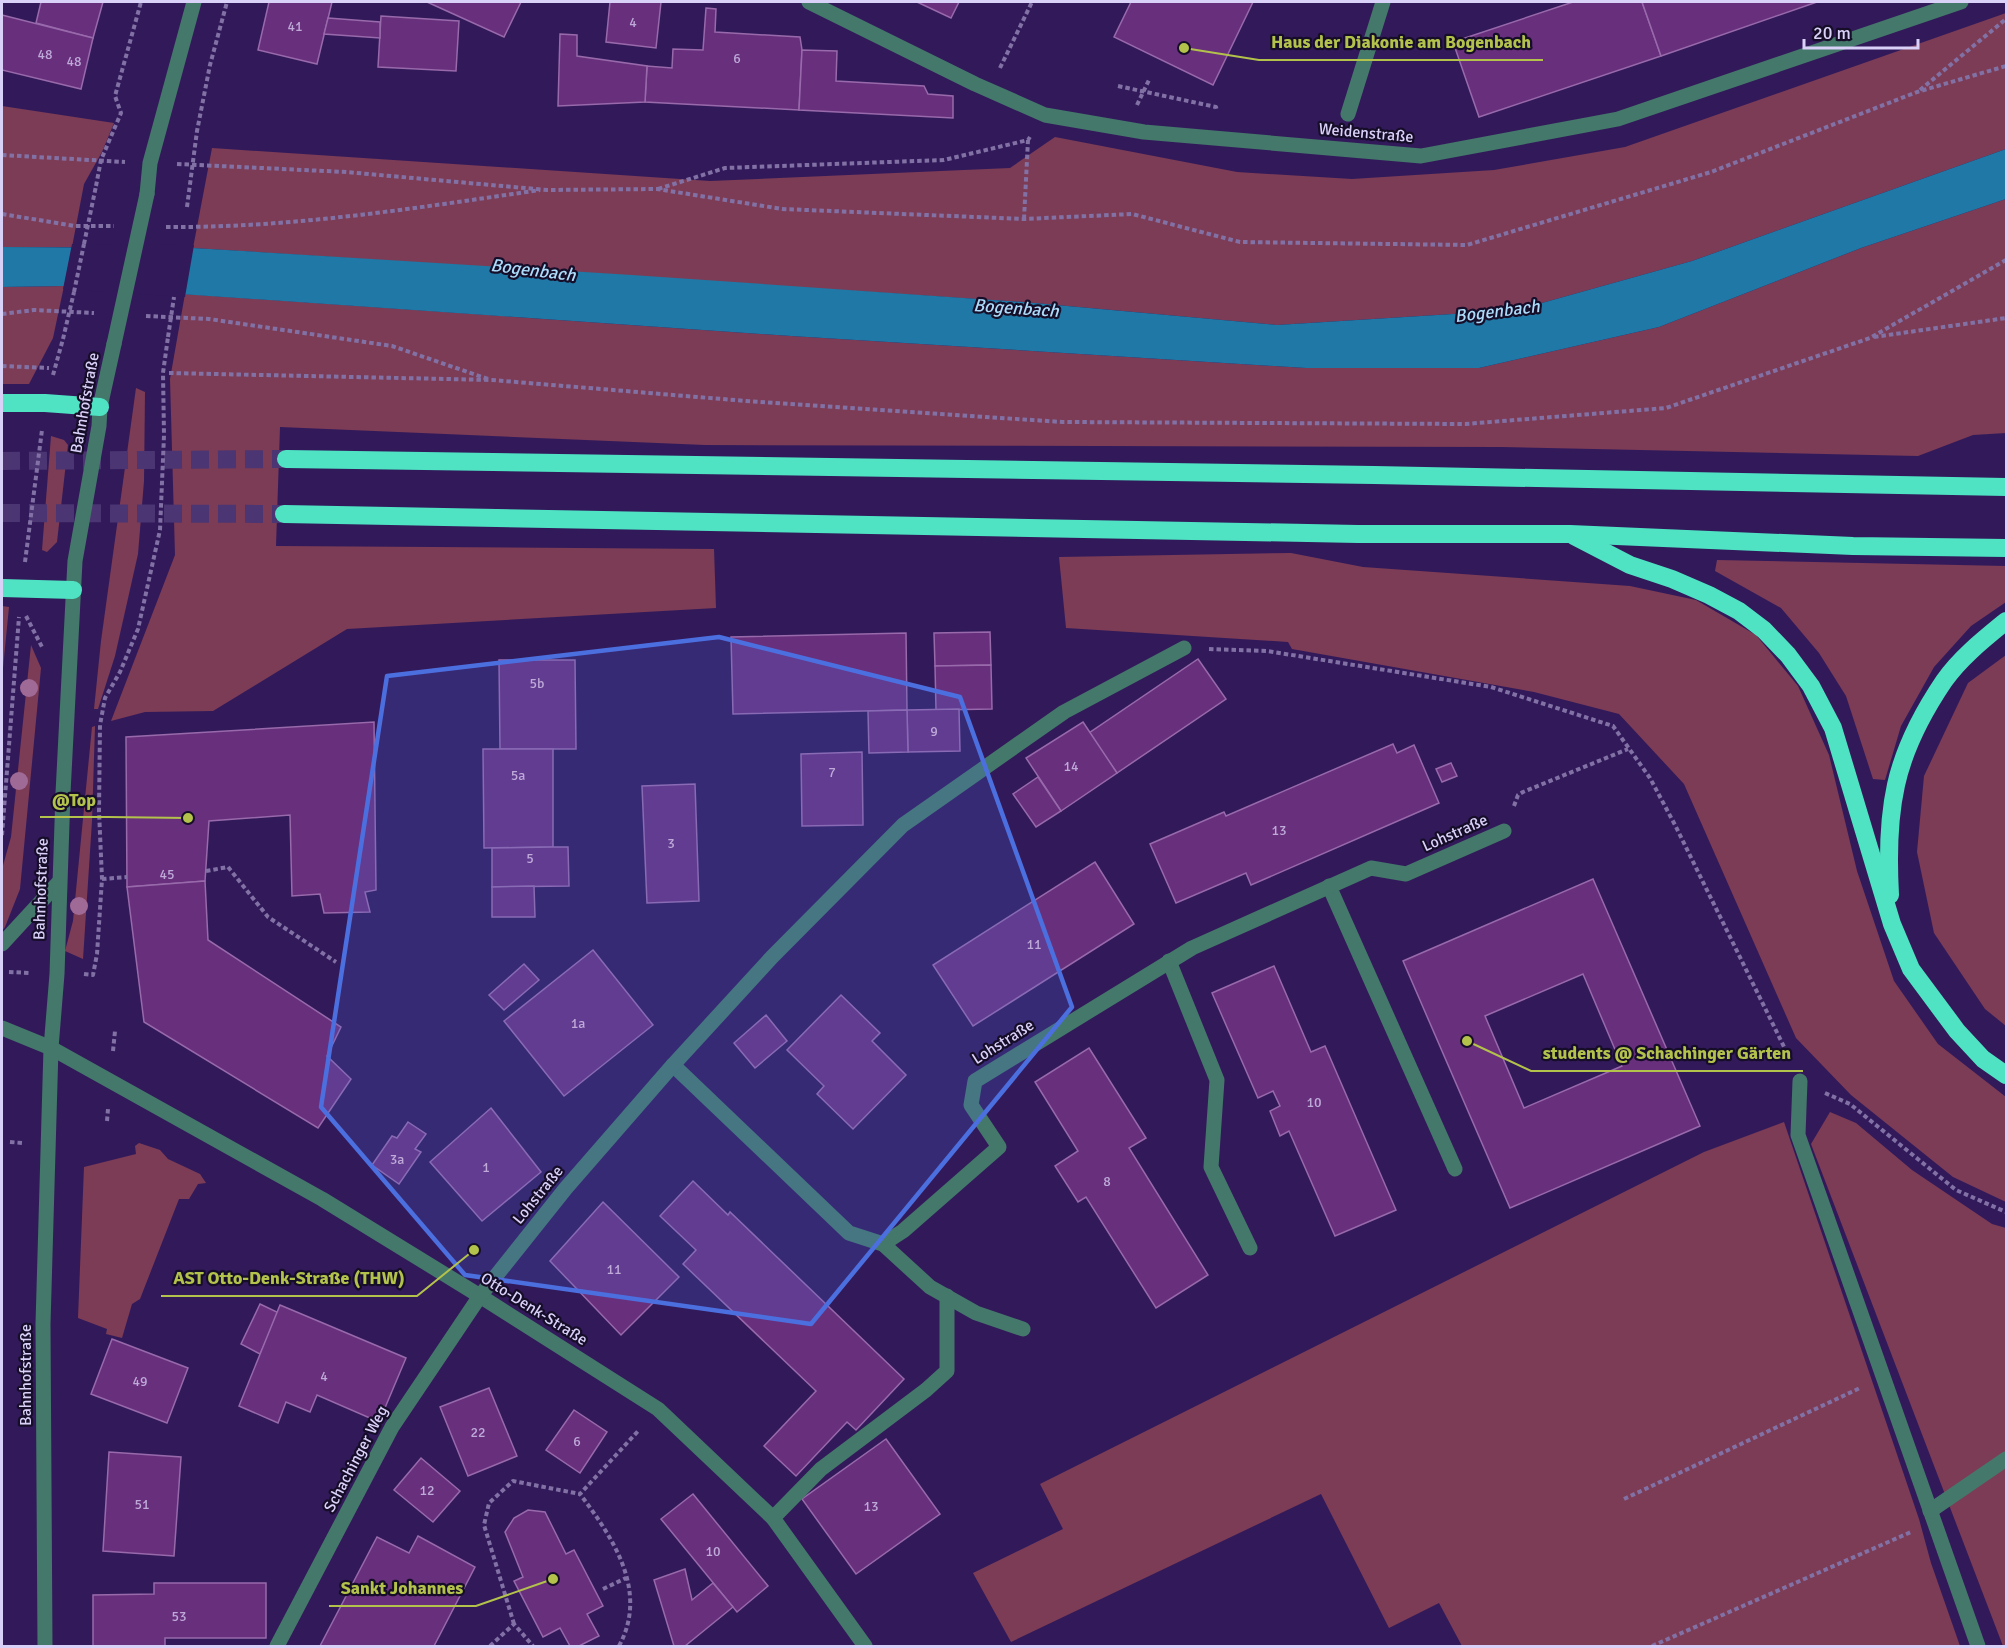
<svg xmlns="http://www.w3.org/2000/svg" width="2008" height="1648" font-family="Signika,sans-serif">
	<rect width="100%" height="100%" fill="#321a5a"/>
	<!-- green -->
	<g fill="#7c3c56">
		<polygon points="2006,13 2006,149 1692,261 1517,310 1277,325 1023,302 193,248 212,148 710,181 1010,168 1055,137 1237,172 1352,179 1494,170 1625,147"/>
		<polygon points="2,106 114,123 102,152 84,184 72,247 2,247"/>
		<polygon points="2006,199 2006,433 1973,435 1918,456 1502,447 705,445 280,427 276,546 714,549 716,608 347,629 213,711 145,712 111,721 175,555 170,379 185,294 791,336 1306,368 1479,368 1659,327 1861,248"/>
		<polygon points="64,286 53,338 29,384 2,384 2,287"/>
		<polygon points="136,388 145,392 144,481 138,554 115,656 98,709 94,709 101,641"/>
		<polygon points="51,436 64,440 68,445 57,542 47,552 42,550"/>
		<polygon points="1291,553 1363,567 1630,586 1696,600 1756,635 1798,686 1829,755 1857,871 1894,981 1938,1044 2006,1097 2006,1202 1953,1177 1851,1095 1796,1038 1684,784 1619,714 1534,692 1292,649 1288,642 1066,628 1059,557"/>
		<polygon points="1717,560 2006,566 2006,602 1971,626 1934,667 1901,726 1885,780 1873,779 1846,696 1819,653 1781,608 1715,571"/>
		<polygon points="2,606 9,607 2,678"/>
		<polygon points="31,645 41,668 20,889 5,927 2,931 2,869 11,837"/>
		<polygon points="2006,655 2006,1026 1985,1009 1934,933 1917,852 1924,776 1968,683"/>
		<polygon points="95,726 92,821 83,959 65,951 73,921 92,727"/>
		<polygon points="1830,1112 1856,1123 1912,1170 1992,1224 2006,1228 2006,1646 2003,1646 1811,1144"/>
		<polygon points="1784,1122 1919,1519 1931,1563 1960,1646 1462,1646 1439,1603 1389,1628 1321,1494 1011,1642 973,1573 1063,1529 1040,1484 1704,1152"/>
		<polygon points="139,1143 160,1150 168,1159 200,1174 206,1183 198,1184 189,1199 179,1199 140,1299 132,1304 122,1338 106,1334 107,1329 78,1318 84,1167 136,1154 135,1146"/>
	</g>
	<!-- water -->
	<polygon fill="#1f78a5" points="2006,149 2006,199 1861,248 1659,327 1479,368 1306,368 791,336 64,286 2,287 2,247 193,248 632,275 1023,302 1277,325 1517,310 1692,261"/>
	<!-- pier -->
	<polygon fill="#321a5a" points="72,244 194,245 185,297 63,289"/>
	<!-- building -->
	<g fill="#68307c" stroke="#9869ab" stroke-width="1.5" fill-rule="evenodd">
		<polygon points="41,2 103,2 93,38 36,23"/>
		<polygon points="269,2 332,2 317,64 258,50"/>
		<polygon points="427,2 521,2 504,37"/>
		<polygon points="610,2 661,2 656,48 606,42"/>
		<polygon points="917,2 959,2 951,18"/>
		<polygon points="1131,2 1253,2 1213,85 1114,37"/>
		<polygon points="1573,2 1642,2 1661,56 1479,117 1453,42"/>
		<polygon points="1642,2 1817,2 1661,56"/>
		<polygon points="706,8 716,9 715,32 800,37 802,50 799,110 645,102 647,66 672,68 673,49 703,50"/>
		<polygon points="2,15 93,38 81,89 2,70"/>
		<polygon points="381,16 459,21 456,71 378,67"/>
		<polygon points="328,18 380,22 380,38 324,34"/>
		<polygon points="560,34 577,35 577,56 647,66 645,102 558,106"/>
		<polygon points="802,50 837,51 836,81 924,86 928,94 953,96 953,118 799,110"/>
		<polygon points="990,632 991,665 935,666 934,633"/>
		<polygon points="906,633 907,710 733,714 731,637"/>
		<polygon points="1198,659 1226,699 1117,773 1089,733"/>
		<polygon points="499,660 575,660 576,749 500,749"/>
		<polygon points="991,665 992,709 936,710 935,666"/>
		<polygon points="959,709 960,751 908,752 907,710"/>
		<polygon points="907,710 908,752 869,753 868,711"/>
		<polygon points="374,722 376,890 365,892 370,912 324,913 320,894 292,896 290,815 209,821 205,881 127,887 126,737"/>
		<polygon points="1083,722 1117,773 1061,811 1026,758"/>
		<polygon points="1393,744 1397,753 1414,745 1439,803 1251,885 1246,873 1176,903 1150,844 1224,812 1226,816"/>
		<polygon points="483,749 553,749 553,847 484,848"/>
		<polygon points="862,752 863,825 802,826 801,754"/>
		<polygon points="1451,763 1457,776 1442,782 1436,769"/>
		<polygon points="1038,777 1061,811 1036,827 1013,794"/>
		<polygon points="695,784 699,901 647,903 642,786"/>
		<polygon points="553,847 568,847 569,886 492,887 492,848"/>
		<polygon points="1095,862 1134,924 973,1026 933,965"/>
		<path d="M1593 879 1700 1126 1510 1208 1403 961ZM1583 974 1622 1066 1524 1108 1485 1016Z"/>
		<polygon points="205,881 208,940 341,1027 327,1056 351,1079 318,1128 144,1022 127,887"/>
		<polygon points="534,886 535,917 492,917 492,887"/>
		<polygon points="593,950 653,1025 564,1096 504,1021"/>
		<polygon points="524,964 539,980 504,1010 489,995"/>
		<polygon points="1274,966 1311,1052 1325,1046 1396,1210 1335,1236 1289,1131 1280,1136 1270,1111 1280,1106 1273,1091 1258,1098 1212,993"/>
		<polygon points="841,995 880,1033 872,1041 906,1075 853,1129 817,1094 824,1086 787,1050"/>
		<polygon points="766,1015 787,1041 755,1068 734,1043"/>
		<polygon points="1089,1048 1146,1138 1129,1148 1208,1275 1156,1308 1086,1197 1078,1202 1055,1166 1078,1151 1035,1082"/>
		<polygon points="491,1108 541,1172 482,1221 430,1162"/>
		<polygon points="408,1122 426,1134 415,1149 421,1152 399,1184 372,1165 392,1136 397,1138"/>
		<polygon points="693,1181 728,1215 730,1212 904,1379 856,1430 847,1422 796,1476 764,1446 816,1391 683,1264 696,1250 660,1216"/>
		<polygon points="603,1202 679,1277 621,1335 550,1261"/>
		<polygon points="260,1304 279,1313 260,1354 241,1344"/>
		<polygon points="280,1305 406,1358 379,1422 317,1395 310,1412 286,1402 278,1423 239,1406"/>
		<polygon points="112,1339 188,1368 167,1423 91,1394"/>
		<polygon points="489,1388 517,1456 468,1476 440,1407"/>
		<polygon points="574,1410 607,1432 580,1473 546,1450"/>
		<polygon points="886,1439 940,1514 856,1574 802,1499"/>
		<polygon points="109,1452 181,1457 174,1556 103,1551"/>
		<polygon points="421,1458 460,1491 433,1522 394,1490"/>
		<polygon points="693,1494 768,1586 737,1612 661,1519"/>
		<polygon points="528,1510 545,1512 566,1554 574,1550 603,1606 587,1614 599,1636 579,1646 570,1646 560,1628 543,1637 514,1581 523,1577 505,1532 514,1518"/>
		<polygon points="418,1536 475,1567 434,1646 320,1646 377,1537 409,1553"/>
		<polygon points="685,1569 692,1600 713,1583 733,1607 685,1646 674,1646 654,1580"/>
		<polygon points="154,1583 266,1583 266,1638 165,1638 165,1646 93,1646 93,1595 154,1594"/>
	</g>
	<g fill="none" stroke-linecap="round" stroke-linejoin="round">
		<!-- highway-tunnel -->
		<g stroke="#4b3572" stroke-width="18" stroke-dasharray="18 9" stroke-linecap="butt">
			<polyline points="2,461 286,459"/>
			<polyline points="2,513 284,514"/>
		</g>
		<!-- path -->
		<g stroke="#8271a5" stroke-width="4" stroke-dasharray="4.5 3" stroke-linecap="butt">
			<polyline points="1000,68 1032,2"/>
			<polyline points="1118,86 1216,107 1217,111"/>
			<polyline points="1920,90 2006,19"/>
			<polyline points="1137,105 1149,80"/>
			<polyline points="2,155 125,162"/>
			<polyline points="177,164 346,172 547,190 657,189 782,209 1024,219 1132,214 1240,242 1467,245 1711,172 1917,92 2006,66"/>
			<polyline points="96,186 101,160 121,113 115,96 141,2"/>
			<polyline points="658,189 725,168 944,160 1028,140 1030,137"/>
			<polyline points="187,207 197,131 210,65 227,2"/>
			<polyline points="2,214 75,226 114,226"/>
			<polyline points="1024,219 1028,140"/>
			<path d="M166 227C292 228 416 208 540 190"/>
			<polyline points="74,292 84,244"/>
			<polyline points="2,314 34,310 94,313"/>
			<polyline points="146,316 209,319 392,346 488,379"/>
			<polyline points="1874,337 2006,318"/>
			<polyline points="2,366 49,368"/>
			<polyline points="169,373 492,380 746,401 1062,422 1465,424 1666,408 1870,338 2006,260"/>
			<polyline points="53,375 63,339"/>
			<polyline points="25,562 42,430"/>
			<polyline points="26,616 42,647"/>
			<polyline points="1209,649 1267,651 1491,687 1613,726 1650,778 1675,825 1790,1059"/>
			<polyline points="1514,806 1518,795 1523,792 1628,749"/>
			<polyline points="2,835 19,617"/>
			<polyline points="206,871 228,867 268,917 336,962"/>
			<polyline points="102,879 127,877"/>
			<polyline points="9,972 31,973"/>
			<polyline points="84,974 93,975 97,954 102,879 99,811 100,725 105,698 120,672 138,629 160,530 164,435 163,373 168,337"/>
			<polyline points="113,1051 115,1031"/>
			<polyline points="1825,1093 1850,1104 1956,1190 2006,1212"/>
			<polyline points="107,1121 108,1109"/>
			<polyline points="10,1142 22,1143"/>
			<polyline points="1624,1499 1860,1388"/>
			<polyline points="603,1589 626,1578"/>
			<polyline points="514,1624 484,1525 489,1503 513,1481 580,1494"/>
			<polyline points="490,1646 514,1624 533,1646"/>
			<path d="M619 1646C649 1591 613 1538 580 1494L639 1430"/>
			<polyline points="1652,1646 1911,1532"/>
		</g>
		<!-- minor -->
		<g stroke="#44786b" stroke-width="15">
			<polyline points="809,2 975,84 1045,115 1144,132 1421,156 1618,119 1961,2"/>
			<polyline points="1348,114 1383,2"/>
			<polyline points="147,194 150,163 194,2"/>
			<polyline points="1329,886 1455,1169"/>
			<polyline points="2,944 59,882"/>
			<polyline points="1169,961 1217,1080 1211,1167 1250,1248"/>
			<polyline points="2,1028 51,1048 322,1199 480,1296 658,1409 773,1518 865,1646"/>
			<polyline points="673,1065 849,1233 883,1244 903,1231 999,1147 971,1105 975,1081 1192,948 1371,868 1406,874 1504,831"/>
			<polyline points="1800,1081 1798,1135 1978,1646"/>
			<polyline points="883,1244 930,1287 976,1313 1023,1329"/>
			<polyline points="1930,1511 2006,1459"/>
			<polyline points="773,1518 821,1469 926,1390 947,1371 947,1296"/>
			<polyline points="45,1646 43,1324 51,1048 57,974 63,793 75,561 99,426 100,407 114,344"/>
			<polyline points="277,1646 392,1427 480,1296 566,1188 673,1065 772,957 903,825 1064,712 1184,648"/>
		</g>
		<!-- highway -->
		<g stroke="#4fe3c4" stroke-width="18">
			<polyline points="2,403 45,403 100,407"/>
			<polyline points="286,459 1374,475 2006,487"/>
			<polyline points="284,514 1358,534 1570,534 1853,546 2006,548"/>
			<polyline points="1574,536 1630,565 1672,579 1709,595 1739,611 1764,630 1788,655 1811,686 1833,728 1892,924 1911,969 1957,1031 1983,1059 2006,1075"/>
			<polyline points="2,588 73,590"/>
			<path d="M1890 895C1888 859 1888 821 1896 785 1904 749 1923 712 1944 681 1960 658 1984 639 2006 621"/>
		</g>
		<!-- path-bridge -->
		<g stroke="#8271a5" stroke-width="4" stroke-dasharray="4.5 3" stroke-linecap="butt">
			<polyline points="84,244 96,186"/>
			<polyline points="168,337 174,297"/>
			<polyline points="63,339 74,292"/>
		</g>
		<!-- minor-bridge -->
		<polyline stroke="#44786b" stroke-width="15" points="114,344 147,194"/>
	</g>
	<!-- trees -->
	<g fill="#a06a96">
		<circle cx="29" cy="688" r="9"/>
		<circle cx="19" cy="781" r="9"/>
		<circle cx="79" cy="906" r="9"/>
	</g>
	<!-- marked area -->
	<path fill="#4c6fe0" fill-opacity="0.2" stroke="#4c6fe0" stroke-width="4.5" stroke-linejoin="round" d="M719 637 960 697 1072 1007 811 1324 465 1275 321 1107 387 676Z"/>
	<g text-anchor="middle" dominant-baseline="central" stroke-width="4.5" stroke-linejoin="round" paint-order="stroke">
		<!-- number labels -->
		<g font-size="14" fill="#bea9d9">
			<text x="633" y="22">4</text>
			<text x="295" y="26">41</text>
			<text x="45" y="54">48</text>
			<text x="737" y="58">6</text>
			<text x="74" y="61">48</text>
			<text x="537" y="683">5b</text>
			<text x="934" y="731">9</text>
			<text x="1071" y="766">14</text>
			<text x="832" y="772">7</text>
			<text x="518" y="775">5a</text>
			<text x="1279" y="830">13</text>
			<text x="671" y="843">3</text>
			<text x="530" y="858">5</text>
			<text x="167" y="874">45</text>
			<text x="1034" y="944">11</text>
			<text x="578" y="1023">1a</text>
			<text x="1314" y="1102">10</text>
			<text x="397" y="1159">3a</text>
			<text x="486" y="1167">1</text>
			<text x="1107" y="1181">8</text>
			<text x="614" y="1269">11</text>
			<text x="324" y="1376">4</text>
			<text x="140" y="1381">49</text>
			<text x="478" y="1432">22</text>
			<text x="577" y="1441">6</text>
			<text x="427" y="1490">12</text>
			<text x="142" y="1504">51</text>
			<text x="871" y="1506">13</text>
			<text x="713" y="1551">10</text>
			<text x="179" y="1616">53</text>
		</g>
		<!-- street labels -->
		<g font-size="16" fill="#dad1f8" stroke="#160d29">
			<text transform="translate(1366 133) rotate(5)">Weidenstraße</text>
			<text transform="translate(85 403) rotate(-80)">Bahnhofstraße</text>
			<text transform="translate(1455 833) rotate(-24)">Lohstraße</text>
			<text transform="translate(41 889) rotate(-88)">Bahnhofstraße</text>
			<text transform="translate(1003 1042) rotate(-32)">Lohstraße</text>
			<text transform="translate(538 1195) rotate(-51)">Lohstraße</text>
			<text transform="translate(534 1309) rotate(32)">Otto-Denk-Straße</text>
			<text transform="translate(26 1375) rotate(-90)">Bahnhofstraße</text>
			<text transform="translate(356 1459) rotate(-62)">Schachinger Weg</text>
		</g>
		<!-- water labels -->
		<g font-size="18" font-style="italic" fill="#acdcfa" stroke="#160d29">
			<text transform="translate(533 270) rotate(7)">Bogenbach</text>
			<text transform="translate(1016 308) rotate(4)">Bogenbach</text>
			<text transform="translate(1497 311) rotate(-7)">Bogenbach</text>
		</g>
	</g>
	<!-- callouts -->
	<path fill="none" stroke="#b3c24b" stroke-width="2" d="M1184 48L1259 60H1543M188 818L108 817H40M1467 1041L1531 1071H1803M474 1250L417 1296H161M553 1579L476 1606H329"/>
	<g fill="#b3c24b" stroke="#160d29" stroke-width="2">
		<circle cx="1184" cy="48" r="6"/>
		<circle cx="188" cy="818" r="6"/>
		<circle cx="1467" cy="1041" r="6"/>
		<circle cx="474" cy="1250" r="6"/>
		<circle cx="553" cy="1579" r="6"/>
	</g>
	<g font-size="18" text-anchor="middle" font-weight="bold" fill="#b3c24b" stroke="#160d29" stroke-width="4.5" stroke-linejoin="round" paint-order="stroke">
		<text x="1401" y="48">Haus der Diakonie am Bogenbach</text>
		<text x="74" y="806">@Top</text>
		<text x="1667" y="1059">students @ Schachinger Gärten</text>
		<text x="289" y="1284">AST Otto-Denk-Straße (THW)</text>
		<text x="402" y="1594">Sankt Johannes</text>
	</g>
	<!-- border -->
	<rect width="2008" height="1648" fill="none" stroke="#dad1f8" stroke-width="6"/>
	<!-- scale -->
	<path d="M1804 39v9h114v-9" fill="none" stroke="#dad1f8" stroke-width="3"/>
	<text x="1813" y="39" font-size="18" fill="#dad1f8" stroke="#160d29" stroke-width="4.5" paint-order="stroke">20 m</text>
</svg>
